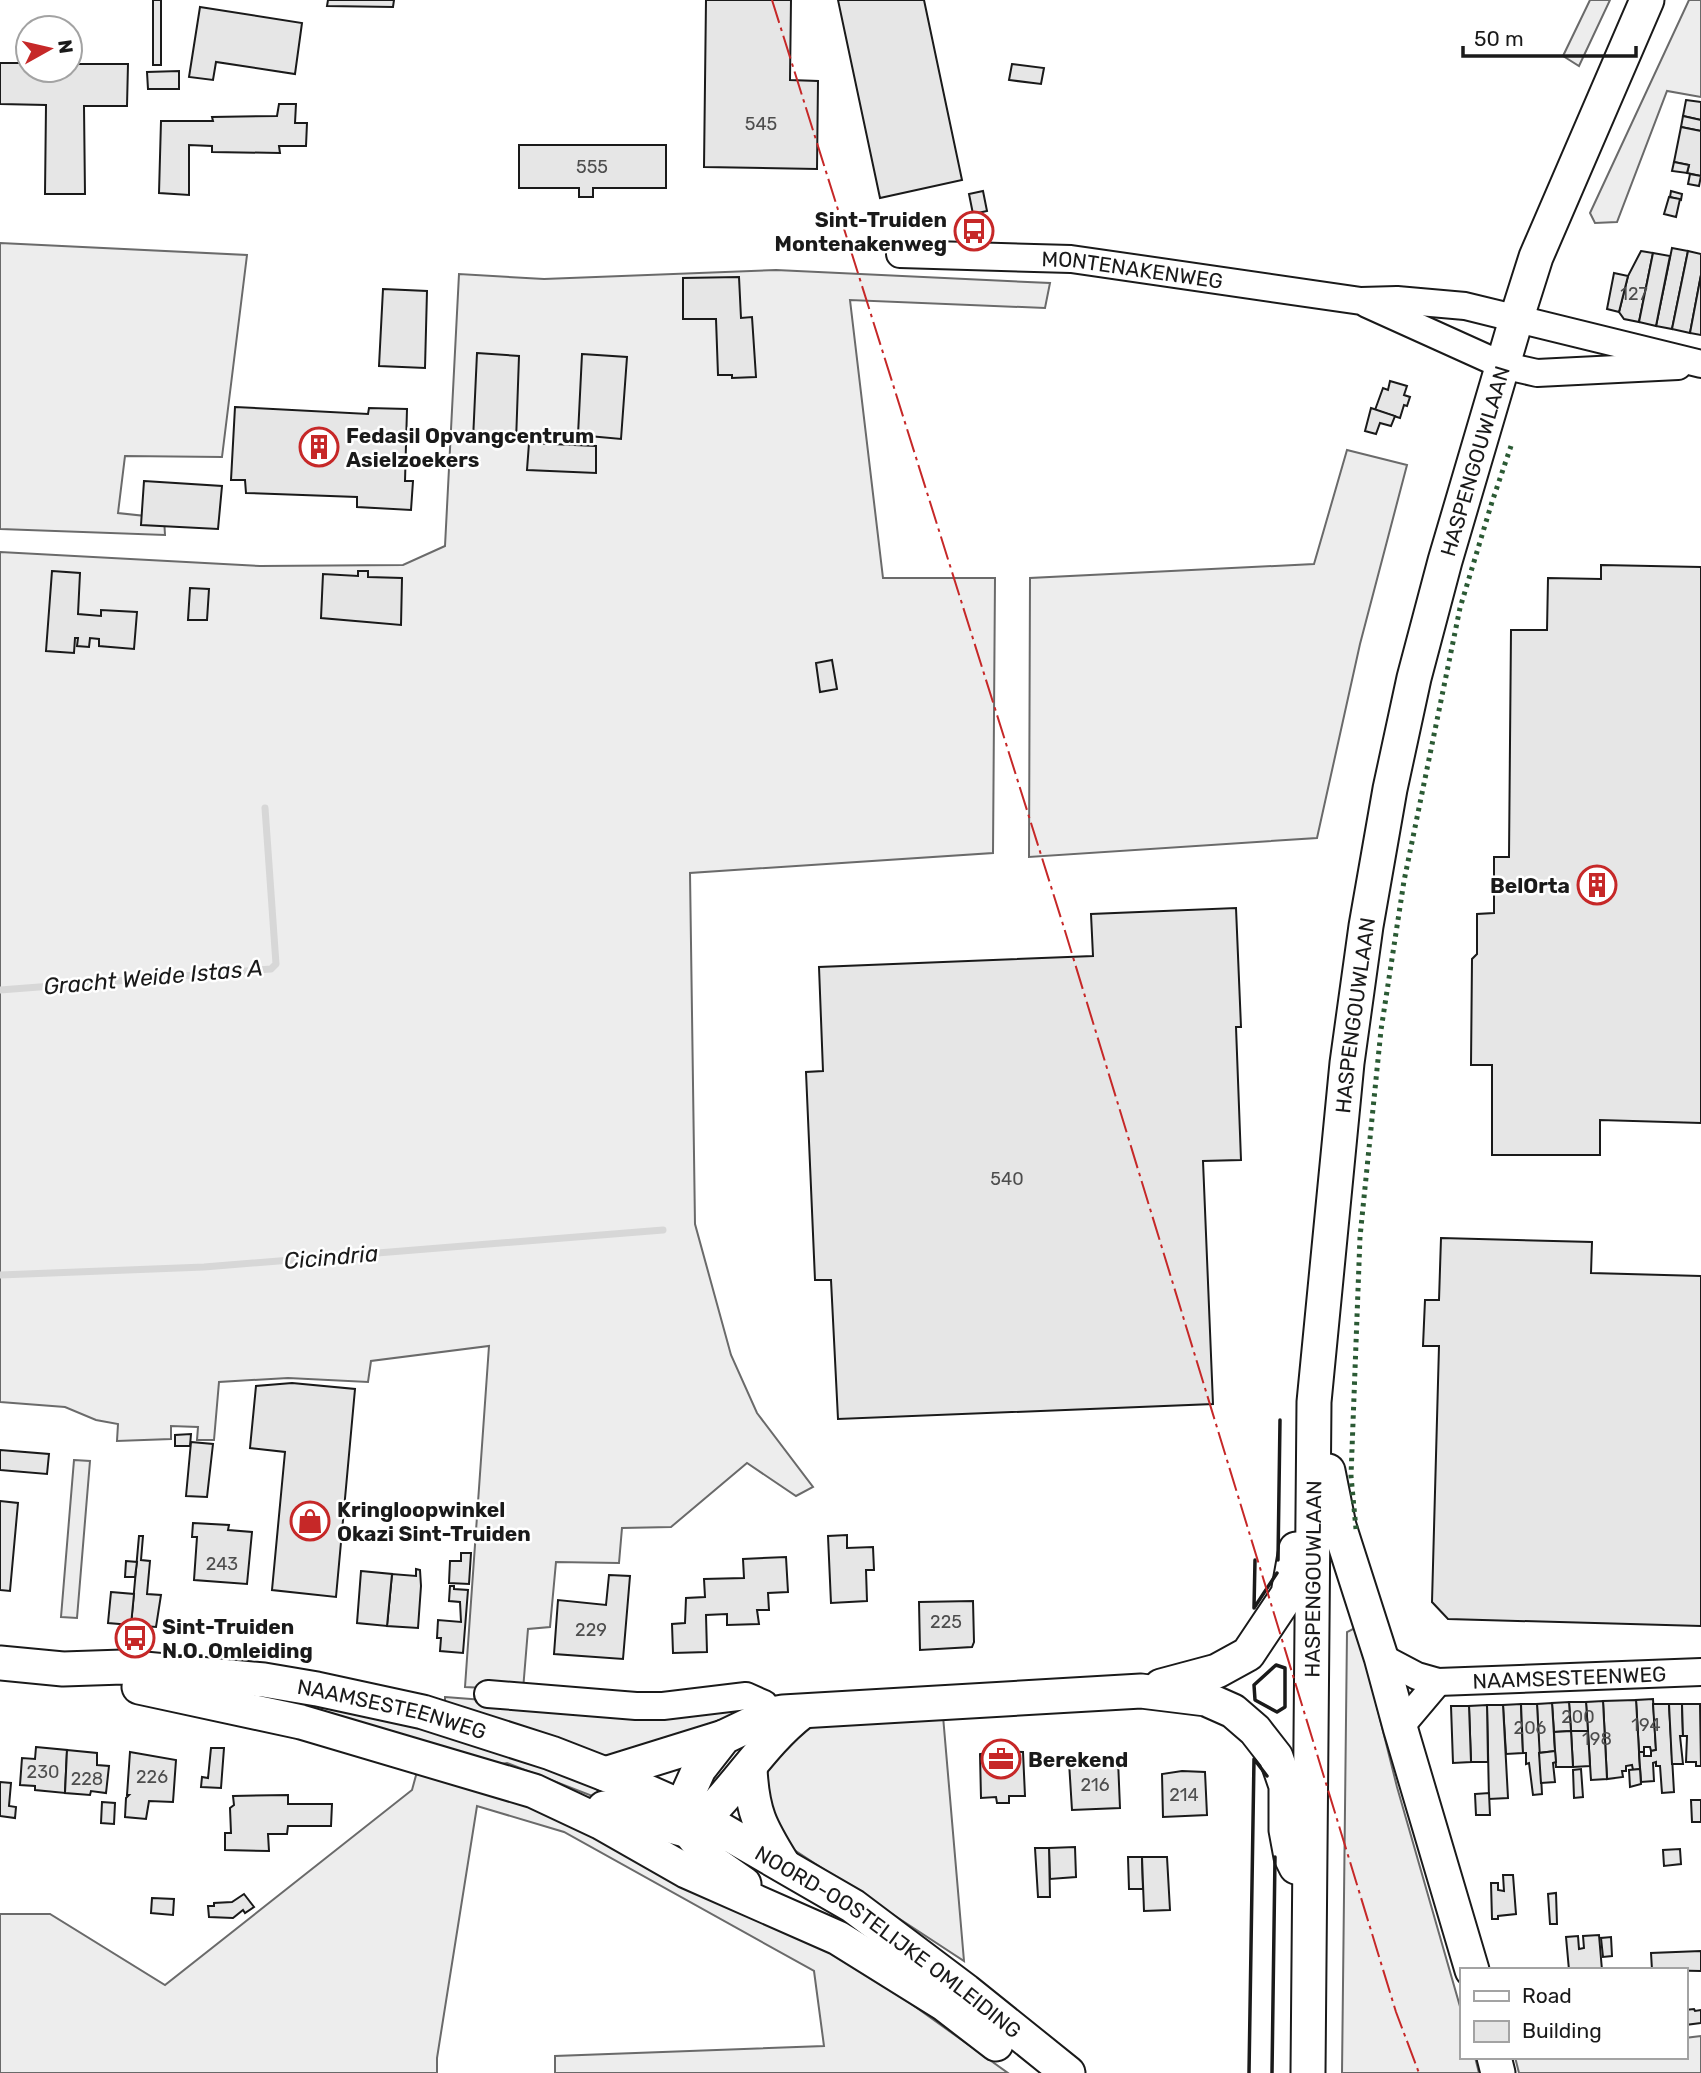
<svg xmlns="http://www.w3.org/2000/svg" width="1701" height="2073" font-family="Rubik,sans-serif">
	<rect width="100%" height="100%" fill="#fff"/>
	<!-- built -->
	<g fill="#ededed" stroke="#6a6a6a" stroke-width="2">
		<polygon points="1590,0 1610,0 1579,66 1563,56"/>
		<polygon points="1689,0 1701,0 1701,97 1667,91 1617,222 1595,223 1590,213"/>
		<polygon points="0,243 247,255 222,457 125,456 118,513 164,518 165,535 0,529"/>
		<polygon points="776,270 1050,283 1045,308 850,300 883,578 995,578 993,853 690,873 695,1224 731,1355 757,1413 813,1487 796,1496 747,1463 671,1527 622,1528 619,1563 556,1562 550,1627 528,1629 523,1690 465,1687 489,1346 371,1361 368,1382 288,1378 219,1382 214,1440 197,1440 198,1427 171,1426 171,1439 117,1441 118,1424 96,1420 65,1407 0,1402 0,552 260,566 403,565 445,546 459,274 544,279"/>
		<polygon points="1347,450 1407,465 1360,644 1317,838 1029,857 1030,578 1314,564"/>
		<polygon points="74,1460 90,1461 77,1618 61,1617"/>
		<polygon points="1357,1627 1397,1787 1461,2010 1461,2057 1475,2057 1479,2073 1342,2073 1347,1632"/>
		<polygon points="445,1697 642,1712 744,1704 750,1713 608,1758 445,1708"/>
		<polygon points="324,1698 575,1768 644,1816 507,1763 481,1767 319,1718"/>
		<polygon points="943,1716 964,1961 779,1840 762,1774 812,1722"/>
		<polygon points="418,1768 580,1824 794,1929 903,1998 1008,2073 555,2073 555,2056 824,2046 814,1971 564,1832 477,1806 437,2058 437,2073 0,2073 0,1914 50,1914 165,1985 412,1790"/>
		<polygon points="1701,2036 1701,2073 1519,2073 1515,2057 1685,2057 1685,2038"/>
	</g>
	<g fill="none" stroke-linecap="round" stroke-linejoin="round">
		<!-- stream -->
		<g stroke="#d7d7d7" stroke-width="7">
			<polyline points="0,990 271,969 276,964 265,808"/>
			<polyline points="0,1275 204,1267 663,1230"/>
		</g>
	</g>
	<!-- building -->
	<g fill="#e6e6e6" stroke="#1a1a1a" stroke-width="2">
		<rect x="153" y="0" width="8" height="65"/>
		<polygon points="328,0 394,0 393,7 327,6"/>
		<polygon points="706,0 791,0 790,80 818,81 817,169 704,167"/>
		<polygon points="838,0 924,0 962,180 880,198"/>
		<polygon points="200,7 302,23 295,74 216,62 213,80 189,77"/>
		<polygon points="0,63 28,63 28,70 70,70 70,64 128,64 127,106 84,106 85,194 45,194 46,105 0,104"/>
		<polygon points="1012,64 1044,68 1041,84 1009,80"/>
		<polygon points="179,71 179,89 148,89 147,72"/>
		<polygon points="1686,100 1701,102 1701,120 1683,116"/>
		<polygon points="279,104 296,104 295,123 307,123 306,146 279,146 280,153 212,152 212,146 189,145 189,195 159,193 161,121 213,121 212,117 277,116"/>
		<polygon points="1683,116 1701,120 1701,131 1681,127"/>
		<polygon points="1681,127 1701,131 1701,176 1687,173 1689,165 1674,162"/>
		<polygon points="519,145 666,145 666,188 593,188 593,197 579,197 579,188 519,188"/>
		<polygon points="1674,162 1689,165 1687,173 1672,171"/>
		<polygon points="1690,174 1701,176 1699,186 1688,184"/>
		<polygon points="983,191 987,211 973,214 969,194"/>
		<polygon points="1671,191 1682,194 1681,200 1670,197"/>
		<polygon points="1669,197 1680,199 1676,217 1664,214"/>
		<polygon points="1672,248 1688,251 1672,329 1656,326"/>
		<polygon points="1641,251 1653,253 1639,322 1624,319 1619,312 1628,276"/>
		<polygon points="1688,251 1701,254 1701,275 1690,333 1672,329"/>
		<polygon points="1653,253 1670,256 1656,326 1639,322"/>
		<polygon points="1614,273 1628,276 1619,312 1607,309"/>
		<polygon points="1701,275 1701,335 1690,333"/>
		<polygon points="739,277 741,318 752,317 756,377 732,378 732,375 718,375 716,319 683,319 683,278"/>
		<polygon points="383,289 427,291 425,368 379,366"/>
		<polygon points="477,353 519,356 516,442 473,440"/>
		<polygon points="582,354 627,357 621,439 578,435"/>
		<polygon points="1390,381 1407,386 1404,395 1410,397 1407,406 1404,405 1400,418 1375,410 1383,388 1388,390"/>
		<polygon points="235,407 368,414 369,408 407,409 405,481 413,481 411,510 357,507 357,497 246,493 245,480 231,480"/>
		<polygon points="1371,408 1395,416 1391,426 1380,423 1376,434 1365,431"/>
		<polygon points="529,443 596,446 596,473 527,470"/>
		<polygon points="144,481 222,486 218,529 141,525"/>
		<polygon points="1601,565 1701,567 1701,1123 1600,1120 1600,1155 1492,1155 1492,1065 1471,1065 1472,959 1477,954 1477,914 1494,913 1494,857 1509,857 1511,630 1547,630 1548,578 1601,579"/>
		<polygon points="52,571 80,573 78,614 101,616 101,610 137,612 134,649 99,646 99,639 90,638 89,647 77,646 78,638 75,638 74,653 46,651"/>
		<polygon points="358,571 368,571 368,577 402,578 401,625 321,618 323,574 358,576"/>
		<polygon points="190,588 209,589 207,620 188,620"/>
		<polygon points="832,660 837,689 820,692 816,663"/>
		<polygon points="1236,908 1241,1027 1236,1027 1241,1160 1203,1161 1213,1404 838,1419 831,1280 815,1280 806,1072 823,1071 819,967 1093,956 1091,914"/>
		<polygon points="1441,1238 1592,1242 1591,1273 1701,1276 1701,1626 1448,1619 1432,1602 1439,1346 1423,1346 1425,1300 1439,1300"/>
		<polygon points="292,1383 355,1389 336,1597 272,1590 285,1452 250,1448 256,1386"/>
		<polygon points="191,1434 190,1446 175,1446 175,1435"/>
		<polygon points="191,1442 213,1444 207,1497 186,1496"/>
		<polygon points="0,1450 49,1454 47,1474 0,1470"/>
		<polygon points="0,1501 18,1503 10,1591 0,1590"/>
		<polygon points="193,1523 229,1525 228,1530 252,1532 247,1584 194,1580 197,1537 192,1537"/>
		<polygon points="847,1535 847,1548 873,1547 874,1570 866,1570 867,1601 831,1603 828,1536"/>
		<polygon points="139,1536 143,1536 141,1560 150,1561 147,1594 161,1595 156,1627 131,1625"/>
		<polygon points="461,1553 471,1553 469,1584 449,1583 450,1561 461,1561"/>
		<polygon points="786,1557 788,1592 768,1593 769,1610 757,1610 759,1624 727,1625 727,1614 706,1615 707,1652 673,1653 672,1624 685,1623 686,1598 705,1597 704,1579 744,1578 743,1559"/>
		<polygon points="126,1561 137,1562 135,1577 125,1577"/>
		<polygon points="416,1569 420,1570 421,1586 418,1628 387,1626 392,1574 416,1576"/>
		<polygon points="361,1571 392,1574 387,1626 357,1623"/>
		<polygon points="609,1575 630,1576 623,1659 554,1654 558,1600 606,1605"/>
		<polygon points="450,1586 454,1586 454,1589 468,1590 463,1653 440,1651 441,1638 437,1638 438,1620 461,1622 460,1602 449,1601"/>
		<polygon points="111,1592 134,1594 131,1625 108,1623"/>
		<polygon points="973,1601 974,1642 972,1647 920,1650 919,1602"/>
		<polygon points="118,1636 130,1637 129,1645 117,1643"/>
		<polygon points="1653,1699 1656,1750 1651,1751 1650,1747 1644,1747 1644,1752 1639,1752 1636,1700"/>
		<polygon points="1636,1700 1640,1769 1633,1770 1632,1765 1626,1766 1626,1771 1622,1771 1623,1777 1607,1779 1603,1701"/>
		<polygon points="1603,1701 1607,1779 1591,1780 1586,1702"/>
		<polygon points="1569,1702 1586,1702 1588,1731 1571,1731"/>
		<polygon points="1569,1702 1571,1731 1554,1732 1552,1703"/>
		<polygon points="1552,1703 1555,1751 1539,1753 1537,1704"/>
		<polygon points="1521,1704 1523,1753 1506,1754 1503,1705"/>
		<polygon points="1521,1704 1537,1704 1542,1794 1533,1795 1529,1763 1526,1764 1526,1753 1523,1753"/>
		<polygon points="1653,1704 1669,1704 1674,1792 1662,1793 1660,1766 1656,1766 1656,1762 1653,1763 1654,1781 1641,1782 1639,1752 1644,1752 1644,1756 1651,1756 1651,1751 1656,1750"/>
		<polygon points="1669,1704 1682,1704 1683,1736 1680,1736 1683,1764 1672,1764"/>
		<polygon points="1682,1704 1700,1704 1701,1766 1696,1766 1696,1762 1686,1762 1687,1736 1683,1736"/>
		<polygon points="1487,1705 1503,1705 1508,1798 1489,1799"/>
		<polygon points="1487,1705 1488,1762 1471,1762 1469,1706"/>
		<polygon points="1451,1706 1469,1706 1471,1762 1453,1763"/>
		<polygon points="1571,1731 1588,1731 1590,1766 1573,1767"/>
		<polygon points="1571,1731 1573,1767 1556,1767 1554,1732"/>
		<polygon points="36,1747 67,1750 65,1793 35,1790 35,1786 20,1785 22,1758 35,1759"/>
		<polygon points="211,1748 224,1748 221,1788 201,1787 202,1777 208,1778"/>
		<polygon points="67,1750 97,1753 97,1765 109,1766 106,1793 91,1791 90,1795 65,1793"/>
		<polygon points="1001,1751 1023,1752 1025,1796 1009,1796 1009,1803 997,1803 996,1797 981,1798 980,1754"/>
		<polygon points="1555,1751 1556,1762 1553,1763 1555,1782 1541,1783 1539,1753"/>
		<polygon points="130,1752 176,1760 173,1802 149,1801 146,1819 125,1817 126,1798 129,1795 127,1795"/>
		<polygon points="1095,1759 1118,1760 1120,1808 1072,1810 1069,1762"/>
		<polygon points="1581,1769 1583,1797 1574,1798 1573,1770"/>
		<polygon points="1640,1769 1641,1784 1630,1787 1629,1770"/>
		<polygon points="1182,1771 1205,1772 1207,1815 1163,1817 1162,1774"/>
		<polygon points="0,1782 11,1783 9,1806 16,1807 15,1818 0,1816"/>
		<polygon points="1475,1794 1489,1793 1490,1815 1476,1815"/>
		<polygon points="288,1795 288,1804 332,1804 331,1826 288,1826 287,1834 268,1834 269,1851 225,1850 225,1833 231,1833 230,1808 234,1805 233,1796"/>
		<polygon points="1691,1800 1701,1800 1701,1822 1692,1822"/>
		<polygon points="102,1802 115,1803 114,1824 101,1823"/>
		<polygon points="1075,1847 1076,1877 1050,1879 1049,1848"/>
		<polygon points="1035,1848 1049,1848 1050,1897 1038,1897"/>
		<polygon points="1680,1849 1681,1864 1664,1866 1663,1850"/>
		<polygon points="1128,1857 1142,1857 1143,1889 1129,1889"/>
		<polygon points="1142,1857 1167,1857 1170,1910 1144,1911"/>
		<polygon points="1503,1875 1513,1875 1516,1914 1498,1916 1498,1919 1492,1919 1491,1883 1498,1883 1498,1890 1504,1891"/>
		<polygon points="1556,1893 1557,1924 1550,1924 1548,1894"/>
		<polygon points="244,1894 254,1907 245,1913 243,1910 233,1918 209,1917 208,1906 214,1906 214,1903 232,1902"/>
		<polygon points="152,1898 174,1899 173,1915 151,1913"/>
		<polygon points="1599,1935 1602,1970 1569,1970 1566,1937 1578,1936 1579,1949 1584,1948 1583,1936"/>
		<polygon points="1611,1937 1612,1956 1603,1957 1601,1938"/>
		<polygon points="1701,1951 1701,1971 1652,1970 1651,1953"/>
		<polygon points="1694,2009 1695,2011 1701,2010 1701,2023 1685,2025 1685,2010"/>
	</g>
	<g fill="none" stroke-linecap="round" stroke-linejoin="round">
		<defs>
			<g id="minor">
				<path id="s1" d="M900 254 1071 259 1361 301 1397 300 1465 306 1701 364"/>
				<polyline points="1367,304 1502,365 1537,373 1678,366"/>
				<path id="s2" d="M1381 1657 1417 1676 1438 1682 1701 1672"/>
				<polyline points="488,1694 636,1706 663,1706 746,1696 764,1704 780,1729"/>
				<polyline points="1400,1727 1438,1682"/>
			</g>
			<g id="major">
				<polyline points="1328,1471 1339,1526 1381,1657 1400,1727 1472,1970"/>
				<path id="s3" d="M0 1663 63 1669 123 1667 264 1680 317 1689 423 1712 551 1753 623 1781 682 1807 853 1906 966 1991 1068 2073"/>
				<polyline points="1161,1686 1217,1671 1248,1654 1288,1594 1296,1549"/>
				<polyline points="139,1687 301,1722 534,1791 600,1822 686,1871 838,1938 944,2004 996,2044"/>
				<path d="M750 1768C752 1812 760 1827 783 1864"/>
				<polyline points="605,1774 724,1737"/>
				<path d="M604 1808 689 1831C733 1796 758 1746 802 1712"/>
				<polyline points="744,1884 714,1863 689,1831 682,1807 699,1769 724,1737 772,1714 783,1712 1141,1691 1206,1699 1233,1711 1255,1730 1276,1757 1286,1786 1286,1830 1291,1857 1296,1867"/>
				<polyline points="1494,2057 1498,2073"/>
				<path id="s4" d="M1308 2073 1314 1402 1347 1063 1366 926 1390 789 1414 678 1445 561 1516 320 1536 257 1647 0"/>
			</g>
		</defs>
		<!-- minor casing -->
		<use href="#minor" stroke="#1a1a1a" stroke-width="30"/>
		<!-- major casing -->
		<use href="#major" stroke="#1a1a1a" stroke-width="37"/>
		<!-- minor -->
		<use href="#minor" stroke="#fff" stroke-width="26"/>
		<!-- major -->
		<use href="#major" stroke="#fff" stroke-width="33"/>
		<!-- hedge -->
		<polyline stroke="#2b5a34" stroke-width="5" stroke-dasharray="3.5 5" stroke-linecap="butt" points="1356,1529 1351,1476 1360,1237 1381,1030 1404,881 1460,608 1492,502 1511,446"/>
		<!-- wall -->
		<g stroke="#1a1a1a" stroke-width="3.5">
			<polyline points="1255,1560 1254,1608 1277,1573"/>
			<polyline points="1278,1560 1280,1420"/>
			<polygon points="1276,1665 1285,1668 1285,1707 1277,1712 1255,1700 1254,1685"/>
			<polyline points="1249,2073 1254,1759 1267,1776"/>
			<polyline points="1272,2073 1275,1857"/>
		</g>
		<!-- power -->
		<polyline stroke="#c62828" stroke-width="2" stroke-dasharray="24 5 3.5 5" stroke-linecap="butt" points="772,0 1065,931 1396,2012 1419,2073"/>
	</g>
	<!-- icons -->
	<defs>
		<symbol id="bus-ring" viewBox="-11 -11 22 22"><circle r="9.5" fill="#fff" stroke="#c62828" stroke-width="1.5"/><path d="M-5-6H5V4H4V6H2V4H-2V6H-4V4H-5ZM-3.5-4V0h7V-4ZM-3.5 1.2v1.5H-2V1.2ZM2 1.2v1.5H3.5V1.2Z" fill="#c62828"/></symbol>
		<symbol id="building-ring" viewBox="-11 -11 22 22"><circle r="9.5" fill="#fff" stroke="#c62828" stroke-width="1.5"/><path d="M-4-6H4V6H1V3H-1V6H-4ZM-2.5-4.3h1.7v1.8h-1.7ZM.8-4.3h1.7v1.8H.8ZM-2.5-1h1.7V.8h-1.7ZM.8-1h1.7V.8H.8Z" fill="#c62828"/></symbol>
		<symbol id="shop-ring" viewBox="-11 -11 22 22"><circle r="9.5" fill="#fff" stroke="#c62828" stroke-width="1.5"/><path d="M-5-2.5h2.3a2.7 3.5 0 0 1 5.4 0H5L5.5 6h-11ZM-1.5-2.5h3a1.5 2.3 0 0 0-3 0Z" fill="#c62828"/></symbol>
		<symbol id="office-ring" viewBox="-11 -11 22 22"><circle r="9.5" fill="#fff" stroke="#c62828" stroke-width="1.5"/><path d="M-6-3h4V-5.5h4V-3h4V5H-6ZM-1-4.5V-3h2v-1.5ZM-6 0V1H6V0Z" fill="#c62828"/></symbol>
	</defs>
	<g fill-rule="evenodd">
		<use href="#bus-ring" x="952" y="209" width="44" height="44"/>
		<use href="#building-ring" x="297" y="425" width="44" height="44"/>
		<use href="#building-ring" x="1575" y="863" width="44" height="44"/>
		<use href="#shop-ring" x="288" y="1499" width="44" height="44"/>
		<use href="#bus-ring" x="113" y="1616" width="44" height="44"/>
		<use href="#office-ring" x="979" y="1737" width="44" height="44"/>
	</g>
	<g text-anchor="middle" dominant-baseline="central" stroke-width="5" stroke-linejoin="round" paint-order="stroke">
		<!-- number labels -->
		<g font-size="18" fill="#4d4d4d">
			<text x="761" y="124">545</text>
			<text x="592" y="167">555</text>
			<text x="1634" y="294">127</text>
			<text x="1007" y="1179">540</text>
			<text x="222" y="1564">243</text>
			<text x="946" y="1622">225</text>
			<text x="591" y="1630">229</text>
			<text x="1578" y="1717">200</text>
			<text x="1646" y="1725">194</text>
			<text x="1530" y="1728">206</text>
			<text x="1597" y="1739">198</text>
			<text x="43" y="1772">230</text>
			<text x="152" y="1777">226</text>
			<text x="87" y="1779">228</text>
			<text x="1095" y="1785">216</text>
			<text x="1184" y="1795">214</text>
		</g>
		<!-- poi labels -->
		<g font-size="21" font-weight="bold" fill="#1a1a1a" stroke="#fff" text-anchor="start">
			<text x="947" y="219" text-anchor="end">Sint-Truiden<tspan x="947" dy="24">Montenakenweg</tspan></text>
			<text x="346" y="435">Fedasil Opvangcentrum<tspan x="346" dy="24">Asielzoekers</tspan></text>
			<text x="1570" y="885" text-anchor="end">BelOrta</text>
			<text x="337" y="1509">Kringloopwinkel<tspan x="337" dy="24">Okazi Sint-Truiden</tspan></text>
			<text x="162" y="1626">Sint-Truiden<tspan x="162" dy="24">N.O. Omleiding</tspan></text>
			<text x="1028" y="1759">Berekend</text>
		</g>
		<!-- street labels -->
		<g font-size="21" fill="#1a1a1a" stroke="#fff">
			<text stroke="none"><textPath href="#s1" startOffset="233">MONTENAKENWEG</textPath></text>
			<text stroke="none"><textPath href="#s4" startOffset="1628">HASPENGOUWLAAN</textPath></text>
			<text stroke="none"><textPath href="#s4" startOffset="1060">HASPENGOUWLAAN</textPath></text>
			<text stroke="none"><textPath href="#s4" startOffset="494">HASPENGOUWLAAN</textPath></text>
			<text stroke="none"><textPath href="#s2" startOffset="194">NAAMSESTEENWEG</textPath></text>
			<text stroke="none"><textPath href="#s3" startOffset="396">NAAMSESTEENWEG</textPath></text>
			<text stroke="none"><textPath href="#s3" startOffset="950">NOORD-OOSTELIJKE OMLEIDING</textPath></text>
		</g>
		<!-- water labels -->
		<g font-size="23" font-style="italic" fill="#1a1a1a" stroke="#fff">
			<text transform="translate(153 977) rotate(-5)">Gracht Weide Istas A</text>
			<text transform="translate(331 1257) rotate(-5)">Cicindria</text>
		</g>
	</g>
	<!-- legend -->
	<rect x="1460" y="1968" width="228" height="91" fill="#ffffff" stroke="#a3a3a3" stroke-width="2"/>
	<rect x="1474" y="1991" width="35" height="10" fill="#ffffff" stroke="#a3a3a3" stroke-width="2"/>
	<text x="1522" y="2003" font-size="21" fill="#1a1a1a">Road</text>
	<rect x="1474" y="2021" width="35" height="21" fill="#e6e6e6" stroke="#a3a3a3" stroke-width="2"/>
	<text x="1522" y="2038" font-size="21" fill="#1a1a1a">Building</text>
	<!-- north arrow -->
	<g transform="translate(49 49) rotate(82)"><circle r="33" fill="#ffffff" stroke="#a3a3a3" stroke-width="2"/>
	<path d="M0-5L12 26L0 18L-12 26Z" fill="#c62828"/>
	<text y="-10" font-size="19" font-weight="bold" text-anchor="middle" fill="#1a1a1a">N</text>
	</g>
	<!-- scale -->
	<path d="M1463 46v10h173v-10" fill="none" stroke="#1a1a1a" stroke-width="3.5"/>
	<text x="1474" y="46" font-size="21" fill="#1a1a1a" stroke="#ffffff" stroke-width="5" paint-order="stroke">50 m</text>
</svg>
